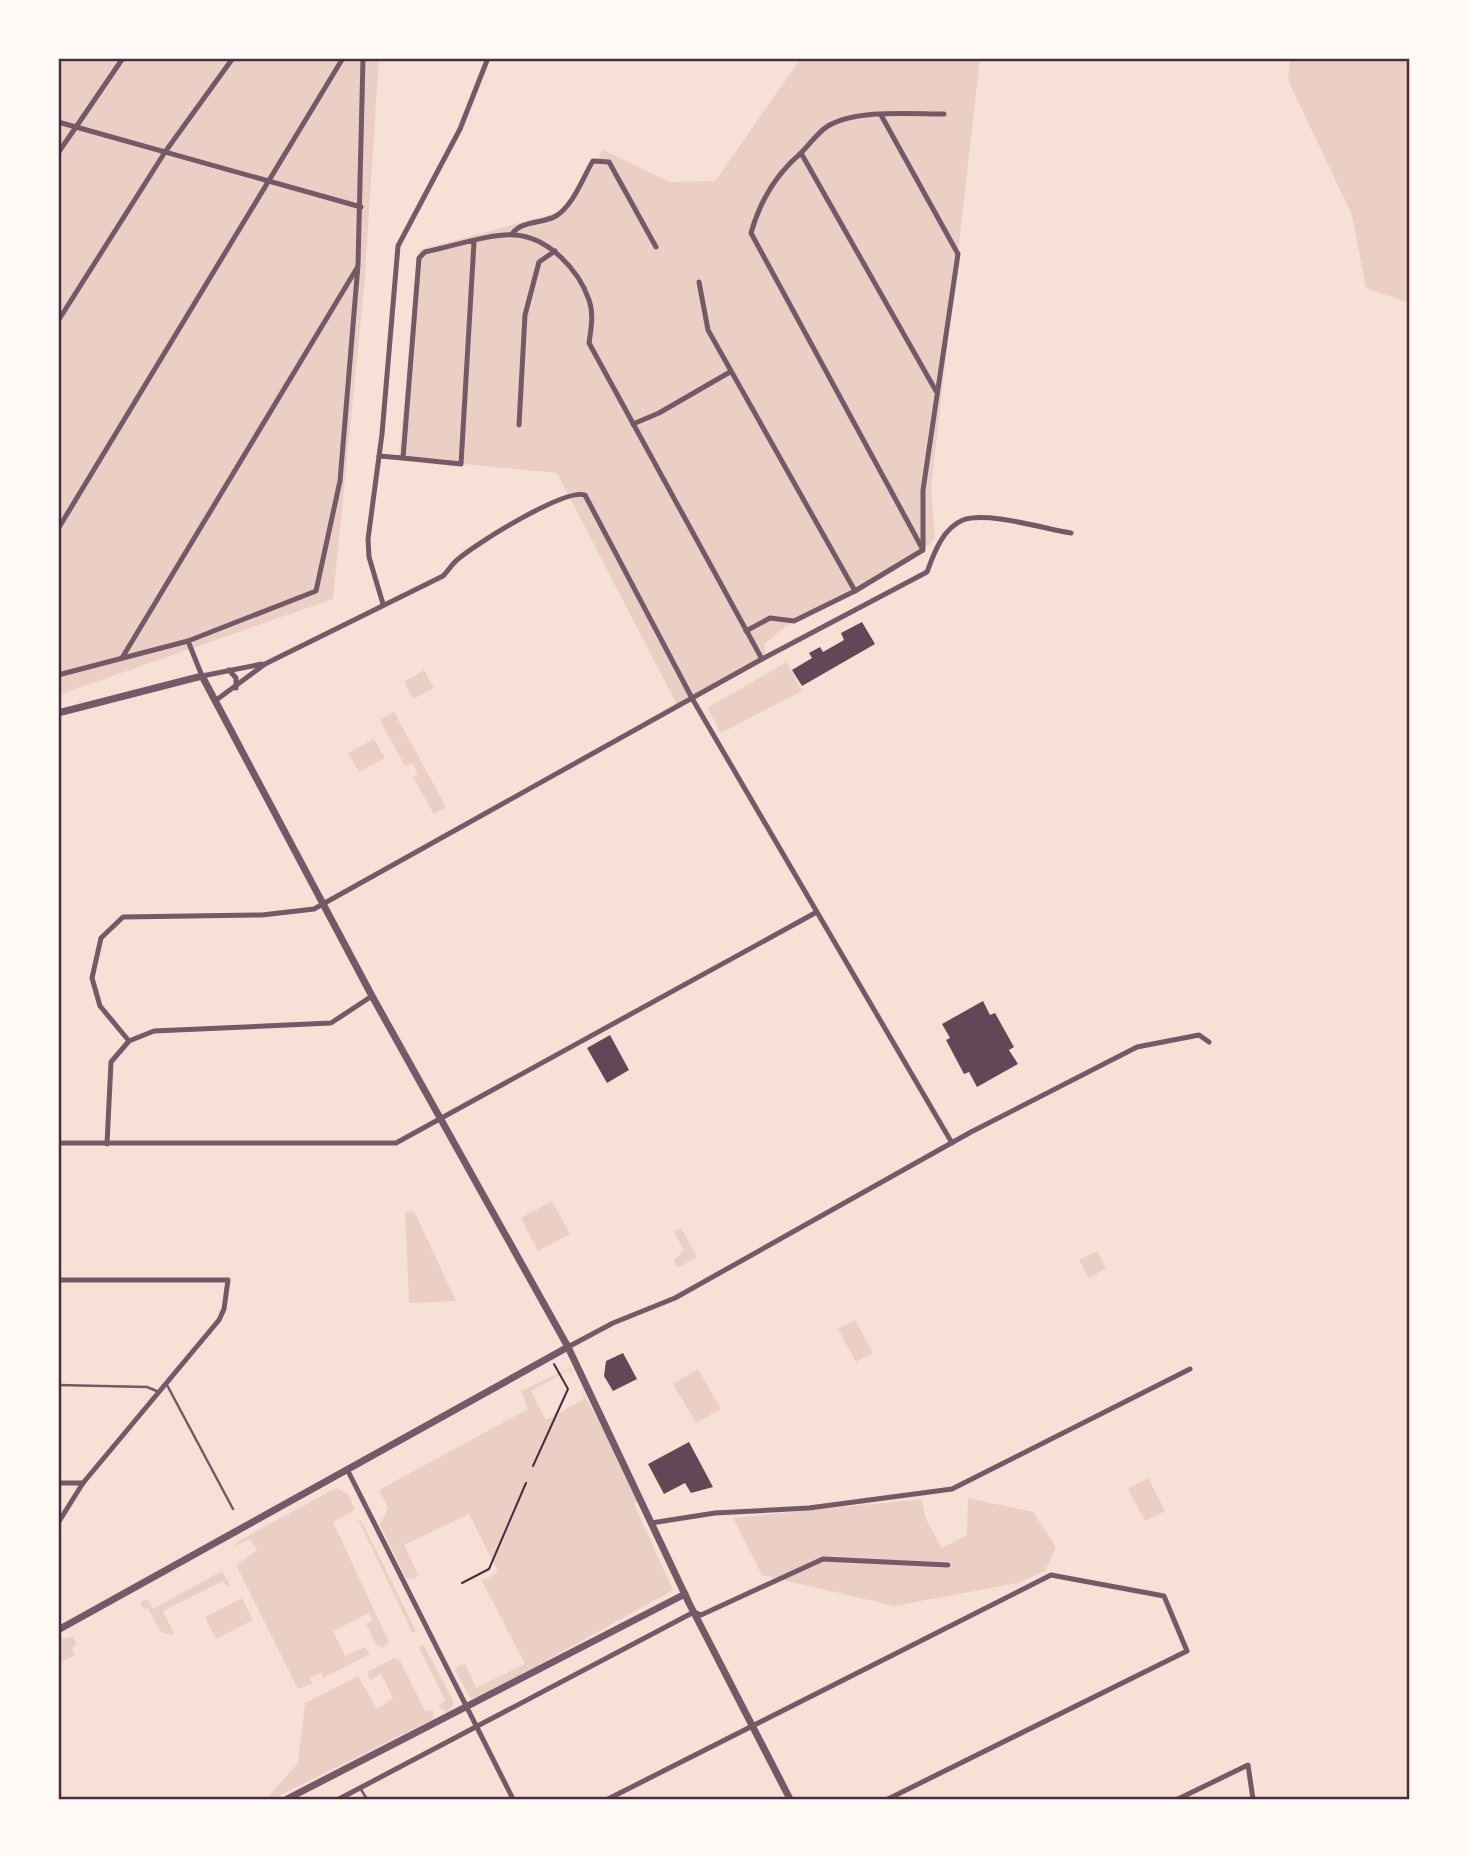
<svg xmlns="http://www.w3.org/2000/svg" width="1467" height="1857" font-family="'PT Sans Narrow',sans-serif">
	<rect width="100%" height="100%" fill="#f7e1d7"/>
	<!-- green -->
	<g fill="#ebcfc5">
		<polygon points="58,58 379,58 364,289 333,599 58,695"/>
		<path d="M801 58 980 59 931 489 935 539C894 576 840 592 794 621 784 627 774 636 764 644L766 660 678 707 557 473 399 458 419 250 568 210 603 150 670 182 715 181Z"/>
		<polygon points="1290,58 1409,58 1409,303 1366,288 1352,215 1288,80"/>
		<polygon points="787,662 802,691 721,733 707,708"/>
		<polygon points="424,670 434,688 413,699 404,682"/>
		<polygon points="394,712 446,807 434,814 413,777 418,774 412,763 405,766 380,720"/>
		<polygon points="374,739 385,758 359,772 348,753"/>
		<polygon points="552,1201 570,1234 538,1251 521,1218"/>
		<polygon points="414,1211 456,1301 409,1303 405,1212"/>
		<polygon points="681,1228 697,1257 677,1268 674,1261 684,1250 674,1232"/>
		<polygon points="1097,1251 1106,1268 1089,1278 1079,1260"/>
		<polygon points="855,1320 873,1353 856,1362 838,1329"/>
		<polygon points="570,1368 574,1376 569,1370 531,1391 546,1420 584,1399 581,1389 641,1500 634,1504 673,1590 483,1696 471,1698 455,1671 459,1665 465,1664 476,1688 525,1664 482,1581 498,1572 469,1514 404,1545 418,1574 414,1579 406,1578 380,1525 388,1508 379,1490 528,1409 521,1391"/>
		<polygon points="698,1369 721,1409 696,1423 673,1384"/>
		<polygon points="1148,1478 1165,1511 1145,1521 1128,1489"/>
		<polygon points="336,1488 348,1494 355,1510 333,1522 389,1642 383,1648 376,1644 366,1624 373,1621 369,1613 333,1631 345,1656 365,1647 370,1654 323,1678 321,1673 310,1678 312,1684 298,1689 236,1565 257,1550 250,1539 231,1548 240,1540"/>
		<polygon points="968,1498 1033,1512 1056,1547 1045,1571 1018,1583 894,1606 762,1575 733,1518 922,1499 925,1517 942,1548 967,1535"/>
		<polygon points="358,1519 361,1520 416,1631 412,1632"/>
		<polygon points="222,1571 230,1585 227,1587 223,1581 163,1611 174,1634 171,1635 161,1632 148,1608 144,1610 140,1602 147,1599 153,1609"/>
		<polygon points="242,1598 253,1620 216,1639 205,1617"/>
		<polygon points="73,1637 77,1645 72,1648 75,1655 58,1664 61,1639"/>
		<polygon points="423,1644 453,1700 453,1706 447,1712 439,1706 445,1700 419,1648"/>
		<polygon points="394,1658 400,1661 425,1711 433,1710 433,1719 273,1799 266,1799 298,1763 305,1703 358,1676 377,1709 393,1698 381,1674 370,1680 367,1672"/>
	</g>
	<!-- building -->
	<g fill="#644757">
		<polygon points="862,622 875,644 802,686 792,670 812,658 809,653 820,647 823,652 844,640 841,633"/>
		<polygon points="983,1001 990,1015 995,1013 1014,1047 1009,1050 1018,1064 977,1087 969,1072 964,1074 946,1040 950,1038 942,1024"/>
		<polygon points="610,1035 629,1070 607,1083 587,1048"/>
		<polygon points="623,1353 637,1379 613,1391 604,1376 606,1361"/>
		<polygon points="689,1442 713,1487 691,1493 685,1483 664,1494 648,1464"/>
	</g>
	<g fill="none" stroke-linecap="round" stroke-linejoin="round">
		<!-- path -->
		<g stroke="#4a2c40" stroke-width="2">
			<polyline points="533,1466 568,1389 554,1364"/>
			<polyline points="462,1583 489,1569 526,1483"/>
		</g>
		<!-- service -->
		<g stroke="#755966" stroke-width="2.5">
			<polyline points="58,1385 147,1387 159,1392"/>
			<polyline points="167,1385 233,1509"/>
			<polyline points="360,1788 367,1799"/>
		</g>
		<!-- minor -->
		<g stroke="#755966" stroke-width="5">
			<polyline points="58,122 76,127 123,58"/>
			<polyline points="58,153 76,127 361,207"/>
			<path d="M801 153C775 175 760 201 751 233L922 548"/>
			<path d="M512 234C522 220 542 224 556 216 573 206 583 177 593 161L609 162 656 247"/>
			<path d="M474 242 461 464 403 458 419 258 425 252C451 247 490 233 515 235 548 237 579 270 589 300 594 314 591 329 589 343L762 659"/>
			<polyline points="699,282 708,330 855,591"/>
			<polyline points="58,321 165,152 233,58"/>
			<path d="M936 391 801 153C809 145 818 132 828 126 857 109 911 114 944 114"/>
			<polyline points="633,424 659,413 730,372"/>
			<polyline points="519,425 525,315 539,262 555,251"/>
			<polyline points="379,456 403,458"/>
			<polyline points="58,529 343,58"/>
			<polyline points="383,604 369,557 368,539 382,434 398,246 460,129 488,58"/>
			<polyline points="746,631 770,618 794,621 855,591 923,550 923,490 958,254 881,115"/>
			<polyline points="188,641 202,676 262,664"/>
			<polyline points="122,658 357,268"/>
			<polyline points="229,670 236,678 236,688"/>
			<polyline points="58,675 188,641 316,591 340,481 358,265 363,58"/>
			<path d="M215 701 265 664 443 576C448 571 452 564 457 560 475 544 565 488 585 495L693 700 952 1143"/>
			<path d="M129 1041 100 1006 92 978 101 938 123 917 262 915 314 909 762 659 927 572C934 553 943 528 963 520 987 511 1045 529 1071 533"/>
			<polyline points="58,1143 396,1143 815,913"/>
			<polyline points="107,1144 111,1062 129,1041 154,1031 331,1023 372,996"/>
			<polyline points="58,1280 228,1280 224,1309 219,1320 83,1483 58,1523"/>
			<polyline points="568,1347 613,1323 675,1298 971,1132 1137,1047 1199,1035 1209,1042"/>
			<polyline points="347,1469 513,1799"/>
			<polyline points="58,1483 83,1483"/>
			<polyline points="651,1523 715,1513 809,1508 952,1489 1190,1369"/>
			<polyline points="339,1799 694,1612 701,1615 823,1559 948,1565"/>
			<polyline points="608,1799 1051,1575 1164,1596 1187,1651 888,1799"/>
			<polyline points="1178,1799 1248,1765 1253,1799"/>
		</g>
		<!-- tertiary -->
		<g stroke="#755966" stroke-width="7">
			<polyline points="58,713 202,676 372,996 568,1347 689,1603 790,1799"/>
			<polyline points="58,1630 568,1347"/>
			<polyline points="287,1799 685,1594"/>
		</g>
	</g>
	<!-- border -->
	<rect width="1467" height="1857" fill="none" stroke="#fffaf5" stroke-width="119"/>
	<rect x="60" y="60" width="1348" height="1738" fill="none" stroke="#4a2c40" stroke-width="2.5"/>
</svg>
